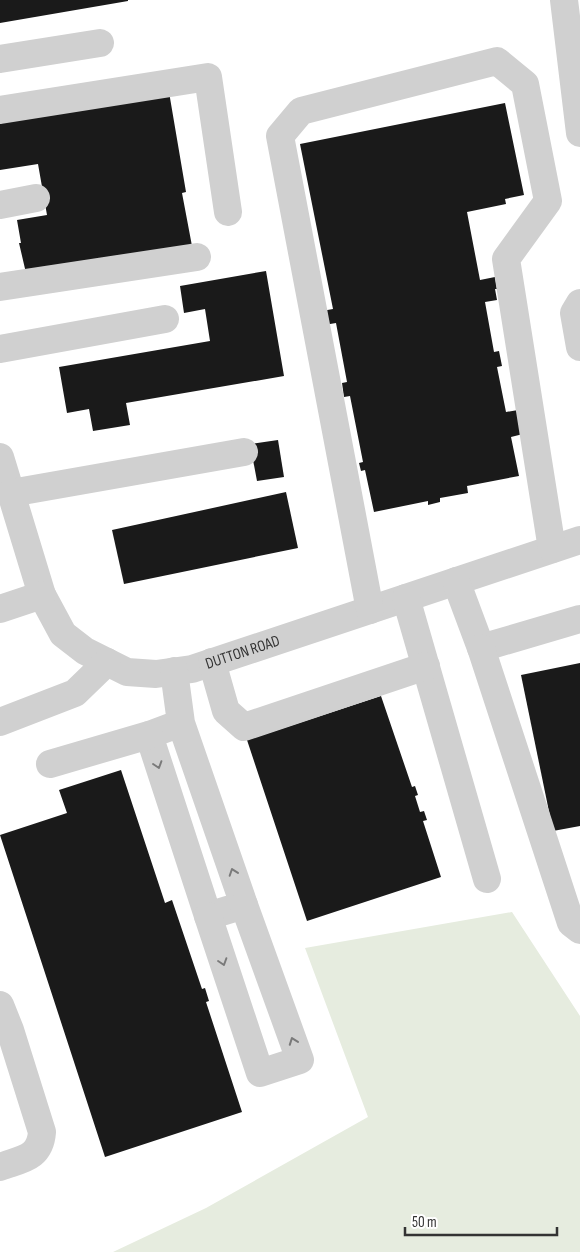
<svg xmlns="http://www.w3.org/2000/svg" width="580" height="1252" font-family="'Sofia Sans Condensed',sans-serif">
	<rect width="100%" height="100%" fill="#fff"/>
	<!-- green -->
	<polygon fill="#e6ecdf" points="512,912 580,1016 580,1252 113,1252 206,1208 368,1117 305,948"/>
	<!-- building -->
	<g fill="#1a1a1a">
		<polygon points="0,0 128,0 128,1 0,23"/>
		<polygon points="169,92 186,192 182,193 192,246 26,273 19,243 21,243 17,220 47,215 38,164 0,170 0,120"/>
		<polygon points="505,103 524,195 505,199 506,204 467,212 480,280 495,277 497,289 495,289 497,300 485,302 494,352 499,351 502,366 497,367 506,412 518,410 523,434 511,437 519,476 467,486 468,493 440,498 440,502 428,505 428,501 374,512 365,470 361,471 359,463 363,462 350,396 344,397 342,383 347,382 336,323 324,325 322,311 333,309 300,144"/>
		<polygon points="266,271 284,376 126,403 130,425 93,431 89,409 67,413 59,367 210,341 205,309 184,313 180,286"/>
		<polygon points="278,440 284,477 257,481 250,444"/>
		<polygon points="286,492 298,548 124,584 112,530"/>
		<polygon points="580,663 580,826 553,831 521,675"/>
		<polygon points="381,696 412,787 415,786 418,795 415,796 420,812 424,811 427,820 423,821 441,877 307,921 247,740"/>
		<polygon points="121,770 165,903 172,900 202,989 205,988 209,1001 206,1002 242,1112 105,1157 0,835 67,813 59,790"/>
	</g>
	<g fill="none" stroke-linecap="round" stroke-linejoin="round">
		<!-- minor -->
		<g stroke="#d0d0d0" stroke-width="28">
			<polyline points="564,0 580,133"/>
			<polyline points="0,59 100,43"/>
			<polyline points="0,110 208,77 228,212"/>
			<polyline points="0,205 36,198"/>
			<polyline points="0,287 197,257"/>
			<polyline points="580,303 574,313 580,347"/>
			<polyline points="0,349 165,319"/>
			<path id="s1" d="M0 457 42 595 63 634 85 651 127 672 156 674 192 669 580 540"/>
			<polyline points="11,493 244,452"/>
			<polyline points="456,581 481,648 580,619"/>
			<polyline points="406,598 487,879"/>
			<polyline points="0,609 42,595"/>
			<polyline points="370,610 280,136 301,111 497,61 525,84 548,201 506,259 552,549"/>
			<polyline points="481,648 571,923 580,930"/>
			<polyline points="212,662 226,711 244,727 426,666"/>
			<polyline points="174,671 181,723 244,905 208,916 149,735 181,723"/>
			<polyline points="0,722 75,693 107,662"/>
			<polyline points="50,764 149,735"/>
			<polyline points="208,916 260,1073 300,1060 244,905"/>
			<path d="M0 1005 10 1030 42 1132C40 1159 21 1159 0 1167"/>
		</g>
	</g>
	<!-- one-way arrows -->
	<defs><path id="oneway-chevron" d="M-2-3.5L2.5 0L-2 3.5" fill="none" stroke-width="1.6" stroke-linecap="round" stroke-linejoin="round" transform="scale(1.25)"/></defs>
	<g stroke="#7a7a7a">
		<use href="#oneway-chevron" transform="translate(158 765) rotate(72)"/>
		<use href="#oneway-chevron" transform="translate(233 872) rotate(-109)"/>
		<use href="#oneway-chevron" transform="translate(223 962) rotate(72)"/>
		<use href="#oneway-chevron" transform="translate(293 1041) rotate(-110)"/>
	</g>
	<g text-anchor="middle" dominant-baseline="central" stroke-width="5" stroke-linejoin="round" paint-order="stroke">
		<!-- street labels -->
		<g font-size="16" fill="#333" stroke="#fff">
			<text stroke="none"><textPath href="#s1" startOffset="382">DUTTON ROAD</textPath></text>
		</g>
	</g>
	<!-- scale -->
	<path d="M405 1227v8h152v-8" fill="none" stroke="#333333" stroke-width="2.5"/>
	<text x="412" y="1227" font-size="15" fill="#333333" stroke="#ffffff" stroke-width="4" paint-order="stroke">50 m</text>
</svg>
